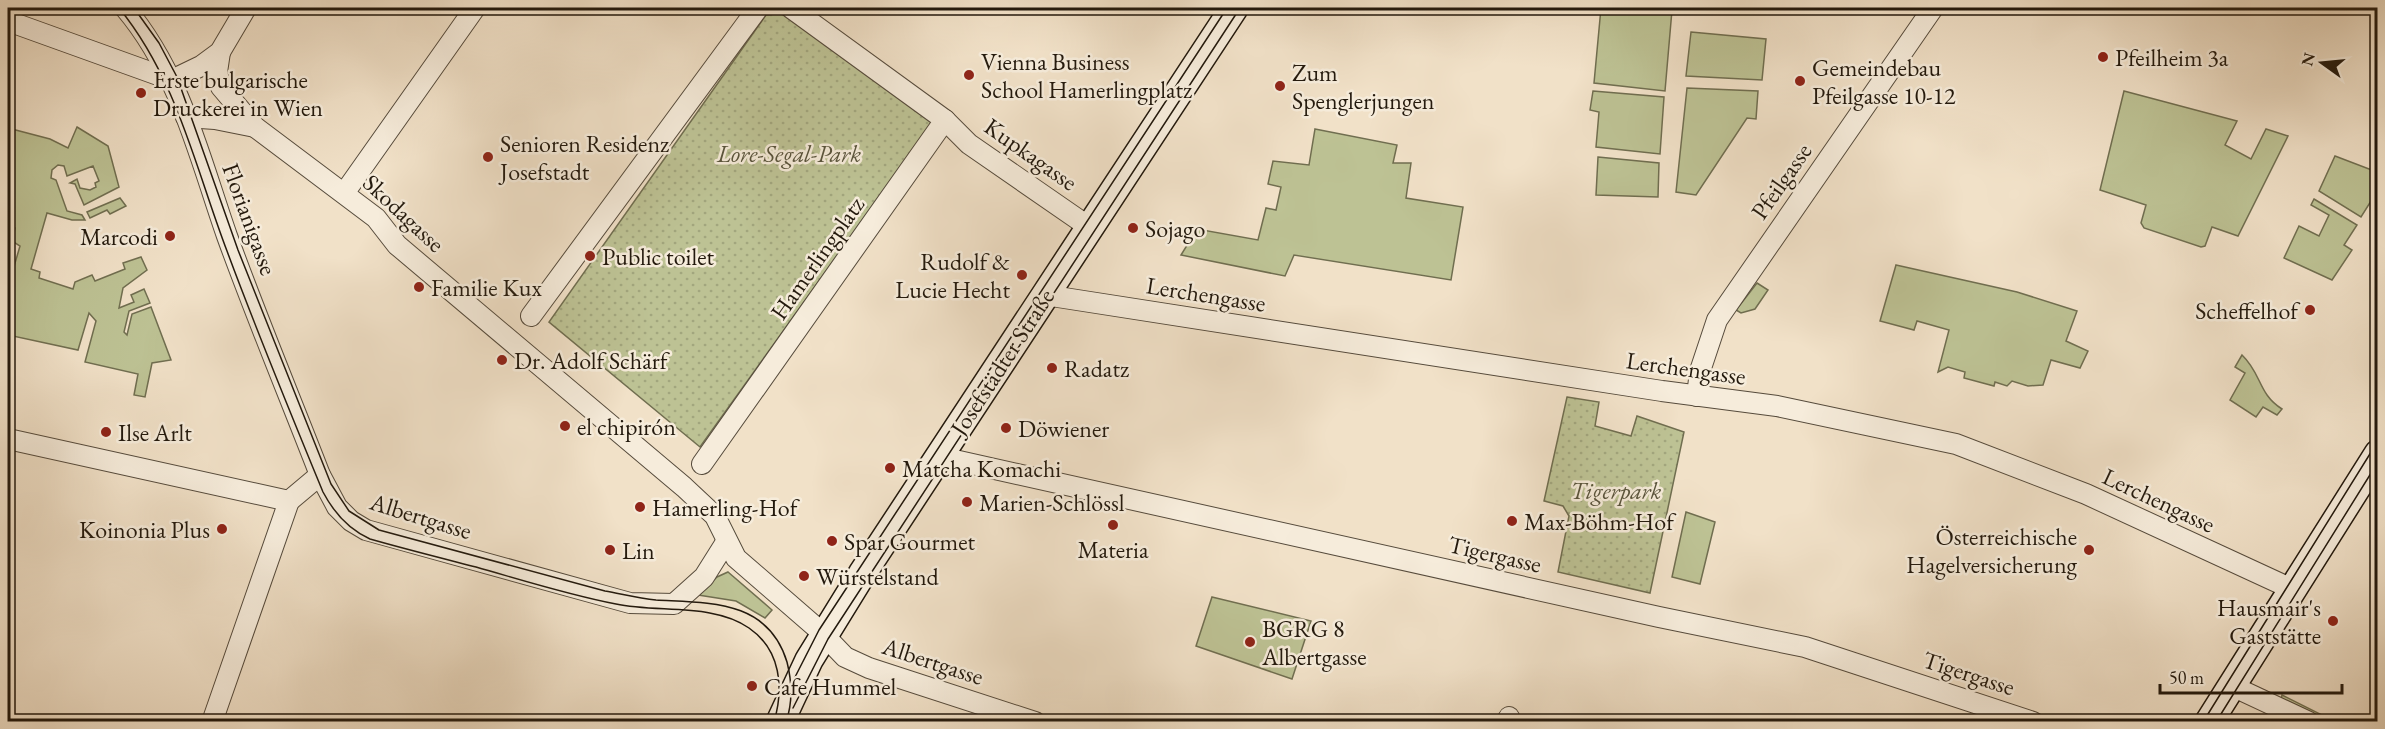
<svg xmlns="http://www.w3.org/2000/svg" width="2385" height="729" font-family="'EB Garamond',serif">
	<defs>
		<pattern id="park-dots" width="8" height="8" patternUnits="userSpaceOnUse" patternTransform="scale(1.5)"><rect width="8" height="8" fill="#bdc294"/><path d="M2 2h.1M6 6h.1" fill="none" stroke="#a2a67e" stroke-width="1.8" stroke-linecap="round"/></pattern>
	</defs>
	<rect width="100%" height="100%" fill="#f1e1c8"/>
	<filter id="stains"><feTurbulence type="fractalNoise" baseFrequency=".00333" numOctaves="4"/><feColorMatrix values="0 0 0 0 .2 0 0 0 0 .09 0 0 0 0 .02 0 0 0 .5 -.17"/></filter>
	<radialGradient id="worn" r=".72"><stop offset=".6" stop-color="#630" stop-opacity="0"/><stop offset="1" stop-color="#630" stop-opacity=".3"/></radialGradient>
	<!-- green -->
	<g fill="#bdc294" stroke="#706e50" stroke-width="1.5">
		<polygon points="1601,8 1672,10 1665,91 1594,83"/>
		<polygon points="1691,32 1766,39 1762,80 1686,76"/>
		<polygon points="1687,88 1758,91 1756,119 1747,118 1696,195 1676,192"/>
		<polygon points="1593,91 1664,97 1660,154 1596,147 1599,112 1590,110"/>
		<polygon points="2124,91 2237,121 2225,145 2251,159 2266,129 2288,136 2238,236 2212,227 2205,246 2201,247 2144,228 2141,223 2146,205 2100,190"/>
		<polygon points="77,127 108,146 119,187 84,205 75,184 70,183 77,179 80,188 90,190 96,187 95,183 99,181 93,166 67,176 64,166 58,165 52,170 51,178 56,180 67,211 82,215 85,220 72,220 47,213 31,269 40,272 39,278 73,289 75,282 92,275 95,281 125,269 123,263 141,257 147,270 123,288 119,308 134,302 131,295 144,289 150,303 129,311 124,332 127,335 132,314 151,307 171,360 152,363 145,397 134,395 138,374 85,362 96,321 89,313 78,350 8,335 8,287 20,246 12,241 15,228 8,226 14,205 8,203 8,128 50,139 68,148"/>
		<polygon points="1315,129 1397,145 1393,163 1411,163 1406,198 1463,207 1451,280 1294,255 1285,276 1181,255 1197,229 1258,240 1266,208 1276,210 1281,187 1268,184 1273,161 1309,165"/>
		<polygon points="2335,156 2377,172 2377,204 2371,201 2361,217 2319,191"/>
		<polygon points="1598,157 1659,163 1658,197 1596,195"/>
		<polygon points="120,198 126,206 110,214 107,210 90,218 87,212"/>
		<polygon points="2314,199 2357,225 2344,245 2352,250 2332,280 2284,258 2299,226 2319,236 2329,215 2311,205"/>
		<polygon points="1896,265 2017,292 2077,311 2066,341 2088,351 2080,368 2051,360 2043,385 2028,386 2012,381 2007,386 1995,382 1994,386 1964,378 1965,372 1948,367 1938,372 1949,330 1917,321 1914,330 1880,321"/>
		<polygon points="1757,283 1768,290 1755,309 1741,313 1736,310"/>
		<path d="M2242 355C2262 374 2258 394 2282 409L2277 415 2263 407 2256 417 2230 400 2245 373 2235 367Z"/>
		<polygon points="1686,512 1715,522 1700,584 1672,577"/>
		<polygon points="728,572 772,610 765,618 736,601 698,595 717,577"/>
		<polygon points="1212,597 1311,621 1292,679 1196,646"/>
		<polygon points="2282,695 2326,717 2324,721 2281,699"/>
	</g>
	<!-- park -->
	<g fill="url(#park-dots)" stroke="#706e50" stroke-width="1.5">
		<polygon points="783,13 935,119 700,447 549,322 766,15"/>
		<polygon points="1567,397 1599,402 1595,426 1631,436 1637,416 1684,432 1650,593 1558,572 1569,516 1563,506 1544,501"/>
	</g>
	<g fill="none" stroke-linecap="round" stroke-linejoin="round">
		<defs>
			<g id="street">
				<path d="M125 8C180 73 199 156 227 236 256 316 289 395 320 475L337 507 351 521 366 530 630 603 674 604 704 577 726 542"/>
				<polyline points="791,8 945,120 969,144 1089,227"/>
				<polyline points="8,21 172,80"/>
				<polyline points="220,52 217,72 221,87 255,127 376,218 397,245 684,487 715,516 736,558 819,630 845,657 869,668 1035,722"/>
				<polyline points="172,80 201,66 220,52 246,8"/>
				<polyline points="186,117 215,119 255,127"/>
				<polyline points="345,192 475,8"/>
				<polyline points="1045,295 1662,391 1777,406 1956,444 2086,494 2292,589"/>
				<polyline points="531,316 758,8"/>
				<polyline points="1697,396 1700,371 1717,320 1933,8"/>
				<polyline points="8,439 289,501 320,475"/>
				<polyline points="941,457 1659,617 1805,647 2033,722"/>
				<polyline points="702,464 945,120"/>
				<polyline points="2232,686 2309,722"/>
				<polyline points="212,722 289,501"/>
				<polyline points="1507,722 1509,717"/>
			</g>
			<g id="secondary">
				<polyline points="780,722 809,660 862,574 1234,8"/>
				<polyline points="2209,722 2378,454"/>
			</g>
		</defs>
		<!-- street casing -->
		<use href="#street" stroke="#564b3c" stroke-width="22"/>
		<!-- secondary casing -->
		<use href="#secondary" stroke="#23190d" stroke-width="30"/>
		<!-- street -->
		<use href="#street" stroke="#f6ecdb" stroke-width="20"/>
		<!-- secondary -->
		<use href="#secondary" stroke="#f6ecdb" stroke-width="27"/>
		<!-- tram -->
		<g stroke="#23190d" stroke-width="1.5">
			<path d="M119 8C177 79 195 167 227 251 257 332 290 412 323 492 334 513 348 529 370 539 405 549 441 558 476 567 522 580 569 595 616 604 658 613 714 603 749 628 781 650 784 688 774 722"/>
			<path d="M134 8 159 43 177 77 238 250 331 484 349 511 379 530 605 591C622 594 638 598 656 600 708 603 768 599 787 662 792 682 793 702 786 722"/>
			<polyline points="792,683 819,630 1227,8"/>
			<polyline points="793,708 828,639 1240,8"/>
			<polyline points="2203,722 2378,441"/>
			<polyline points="2216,722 2378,462"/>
		</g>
	</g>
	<!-- markers -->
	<g fill="#8f2418" stroke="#f6ecdb" stroke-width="2">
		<circle cx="2103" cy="57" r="6"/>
		<circle cx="969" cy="75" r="6"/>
		<circle cx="1800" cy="81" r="6"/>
		<circle cx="1280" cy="86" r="6"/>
		<circle cx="141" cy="93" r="6"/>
		<circle cx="488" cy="157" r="6"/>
		<circle cx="1133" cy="228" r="6"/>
		<circle cx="170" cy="236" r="6"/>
		<circle cx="590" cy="256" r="6"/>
		<circle cx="1022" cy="275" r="6"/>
		<circle cx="419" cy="287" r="6"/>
		<circle cx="2310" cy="310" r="6"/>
		<circle cx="502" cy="360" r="6"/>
		<circle cx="1052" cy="368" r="6"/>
		<circle cx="565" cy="426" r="6"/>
		<circle cx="1006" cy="428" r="6"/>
		<circle cx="106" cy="432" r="6"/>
		<circle cx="890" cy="468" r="6"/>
		<circle cx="967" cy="502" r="6"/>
		<circle cx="640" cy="507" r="6"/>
		<circle cx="1512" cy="521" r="6"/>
		<circle cx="1113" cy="525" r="6"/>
		<circle cx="222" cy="529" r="6"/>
		<circle cx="832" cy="541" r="6"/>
		<circle cx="610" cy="550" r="6"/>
		<circle cx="2089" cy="550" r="6"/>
		<circle cx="804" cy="576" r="6"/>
		<circle cx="2333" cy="621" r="6"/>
		<circle cx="1250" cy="642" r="6"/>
		<circle cx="752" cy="686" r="6"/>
	</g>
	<g text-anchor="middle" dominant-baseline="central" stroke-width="5" stroke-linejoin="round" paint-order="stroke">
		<!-- poi labels -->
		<g font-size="24" fill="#23190d" stroke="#f6ecdb" text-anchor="start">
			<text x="2115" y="57">Pfeilheim 3a</text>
			<text x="981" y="61">Vienna Business<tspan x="981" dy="28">School Hamerlingplatz</tspan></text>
			<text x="1812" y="67">Gemeindebau<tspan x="1812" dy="28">Pfeilgasse 10-12</tspan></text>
			<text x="1292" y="72">Zum<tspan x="1292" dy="28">Spenglerjungen</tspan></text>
			<text x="153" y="79">Erste bulgarische<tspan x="153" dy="28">Druckerei in Wien</tspan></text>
			<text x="500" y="143">Senioren Residenz<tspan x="500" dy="28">Josefstadt</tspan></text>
			<text x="1145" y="228">Sojago</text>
			<text x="158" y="236" text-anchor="end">Marcodi</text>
			<text x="602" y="256">Public toilet</text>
			<text x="1010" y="261" text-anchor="end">Rudolf &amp;<tspan x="1010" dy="28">Lucie Hecht</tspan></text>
			<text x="431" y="287">Familie Kux</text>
			<text x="2298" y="310" text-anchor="end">Scheffelhof</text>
			<text x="514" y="360">Dr. Adolf Schärf</text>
			<text x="1064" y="368">Radatz</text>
			<text x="577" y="426">el chipirón</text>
			<text x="1018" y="428">Döwiener</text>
			<text x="118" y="432">Ilse Arlt</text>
			<text x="902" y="468">Matcha Komachi</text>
			<text x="979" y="502">Marien-Schlössl</text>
			<text x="652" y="507">Hamerling-Hof</text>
			<text x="1524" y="521">Max-Böhm-Hof</text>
			<text x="210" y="529" text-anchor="end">Koinonia Plus</text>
			<text x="2077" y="536" text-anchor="end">Österreichische<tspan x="2077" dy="28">Hagelversicherung</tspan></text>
			<text x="844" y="541">Spar Gourmet</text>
			<text x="1113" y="549" text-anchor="middle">Materia</text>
			<text x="622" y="550">Lin</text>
			<text x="816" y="576">Würstelstand</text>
			<text x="2321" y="607" text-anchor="end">Hausmair's<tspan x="2321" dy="28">Gaststätte</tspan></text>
			<text x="1262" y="628">BGRG 8<tspan x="1262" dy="28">Albertgasse</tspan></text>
			<text x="764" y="686">Cafe Hummel</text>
		</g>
		<!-- park labels -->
		<g font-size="24" font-style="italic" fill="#59543c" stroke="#f6ecdb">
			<text x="789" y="153">Lore-Segal-Park</text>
			<text x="1616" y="490">Tigerpark</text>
		</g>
		<!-- street labels -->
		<g font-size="24" fill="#23190d" stroke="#f6ecdb">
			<text transform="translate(1031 154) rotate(35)">Kupkagasse</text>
			<text transform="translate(1781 181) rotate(-55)">Pfeilgasse</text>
			<text transform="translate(404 213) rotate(43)">Skodagasse</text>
			<text transform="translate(250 219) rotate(70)">Florianigasse</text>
			<text transform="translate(817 258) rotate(-55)">Hamerlingplatz</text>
			<text transform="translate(1206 294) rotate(9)">Lerchengasse</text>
			<text transform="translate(1002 362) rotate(-57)">Josefstädter Straße</text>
			<text transform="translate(1686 368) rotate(8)">Lerchengasse</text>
			<text transform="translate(2159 500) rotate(25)">Lerchengasse</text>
			<text transform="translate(421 516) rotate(17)">Albertgasse</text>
			<text transform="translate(1495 554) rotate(13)">Tigergasse</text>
			<text transform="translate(933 661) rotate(18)">Albertgasse</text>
			<text transform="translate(1969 673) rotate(18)">Tigergasse</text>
		</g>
	</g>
	<!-- margin -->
	<rect width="2385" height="729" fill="none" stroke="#f1e1c8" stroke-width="30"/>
	<rect x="9" y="9" width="2367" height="711" fill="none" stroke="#23190d" stroke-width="3"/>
	<rect x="15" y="15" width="2355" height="699" fill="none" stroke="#23190d" stroke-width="1.5"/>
	<!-- north arrow -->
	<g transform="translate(2322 63) rotate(285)" stroke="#f6ecdb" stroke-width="4.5" paint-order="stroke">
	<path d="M0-4.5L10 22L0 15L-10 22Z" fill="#23190d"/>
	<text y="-9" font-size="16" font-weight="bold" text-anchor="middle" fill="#23190d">N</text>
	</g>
	<!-- scale -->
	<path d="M2160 684v9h182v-9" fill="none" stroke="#23190d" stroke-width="3"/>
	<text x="2169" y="684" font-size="18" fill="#23190d" stroke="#f6ecdb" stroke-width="4.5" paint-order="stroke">50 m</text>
	<rect width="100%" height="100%" filter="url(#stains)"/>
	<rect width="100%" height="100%" fill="url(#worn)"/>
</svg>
